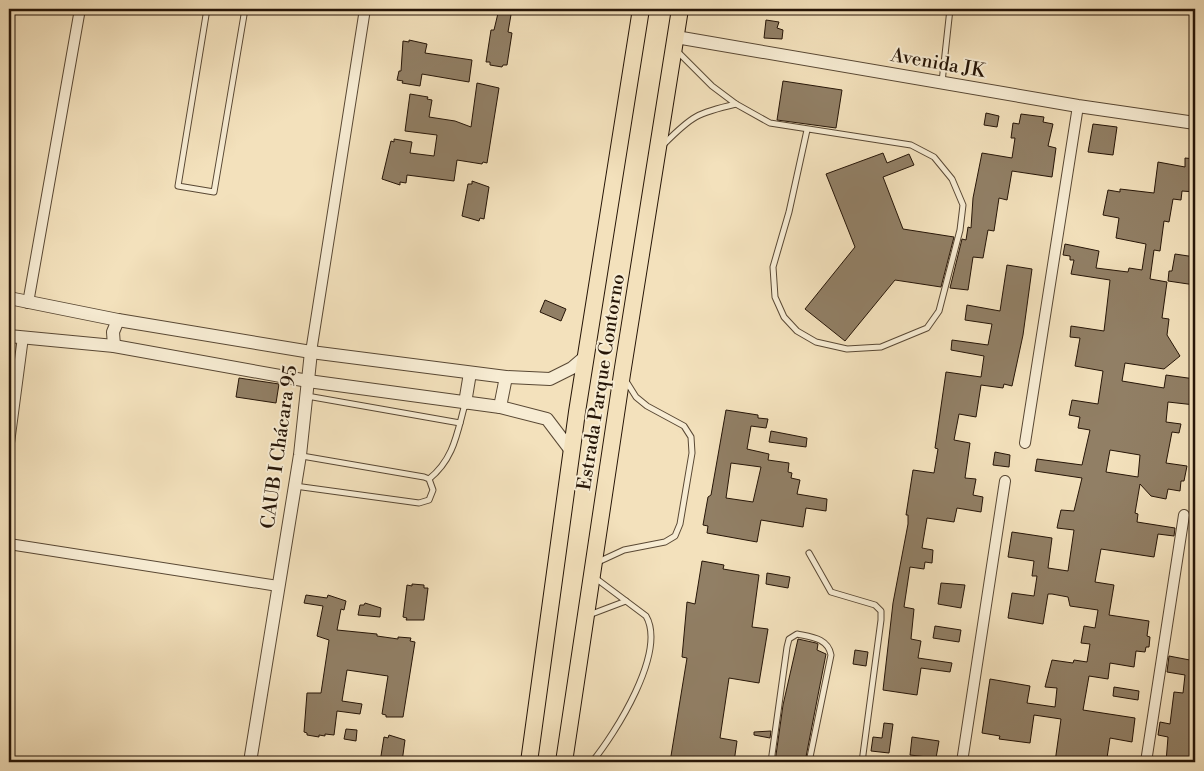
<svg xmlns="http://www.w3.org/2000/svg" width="1204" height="771" font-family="'Libre Bodoni',serif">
	<rect width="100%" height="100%" fill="#f3e1bc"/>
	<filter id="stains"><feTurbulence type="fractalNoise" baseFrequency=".004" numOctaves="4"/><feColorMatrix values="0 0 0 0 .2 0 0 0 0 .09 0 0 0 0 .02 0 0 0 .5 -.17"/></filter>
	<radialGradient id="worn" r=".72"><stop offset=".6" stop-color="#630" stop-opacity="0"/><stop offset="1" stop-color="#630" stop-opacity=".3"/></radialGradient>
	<!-- building -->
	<g fill="#917f65" stroke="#261507" fill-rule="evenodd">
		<polygon points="499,9 512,9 508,32 512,33 507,65 503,65 502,67 490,65 490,62 486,62 491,30 494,30"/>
		<polygon points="766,20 779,22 777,28 783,30 782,39 764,38"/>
		<polygon points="409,40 427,44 425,53 472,60 469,82 422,74 420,86 402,83 403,81 397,80 399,71 401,71 403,41 409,42"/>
		<polygon points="783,81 842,90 836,128 777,120"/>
		<polygon points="477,83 499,88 487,163 483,162 482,164 457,160 454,181 407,175 406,183 400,182 400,185 382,179 391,141 394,142 394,139 412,142 410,153 434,156 437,135 405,131 410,94 428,97 427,99 432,100 429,117 455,121 471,127"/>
		<polygon points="986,113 999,116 997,127 984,125"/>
		<polygon points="1021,114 1044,117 1043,122 1053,124 1048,146 1056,148 1052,177 1012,171 1007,200 999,198 994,231 988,230 983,258 973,257 968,290 950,288 962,239 966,240 968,227 971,228 973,198 982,153 1012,158 1015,138 1011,138 1013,123 1019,124"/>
		<polygon points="1093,124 1117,127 1113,155 1088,152"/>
		<polygon points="883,153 887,163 909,154 914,165 883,177 903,229 954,237 941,287 895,280 845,341 805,309 855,247 826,174"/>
		<path d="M1185 158 1195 159V192L1182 191 1181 200 1173 199 1169 222 1164 221 1160 251 1154 250 1150 279 1167 282 1162 318 1169 319 1167 335 1180 356 1164 369 1125 363 1122 381 1164 388 1166 375 1195 379V405L1168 402 1166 422 1181 424 1179 433 1172 432 1166 463 1187 466 1184 481H1181L1180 491 1168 489 1166 499 1151 496 1140 484 1135 513 1138 514 1137 522 1175 528 1174 536 1158 534 1154 557 1101 549 1095 582 1114 585 1109 615 1149 621 1147 636 1150 637 1149 647H1146L1145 652 1136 651 1134 667 1110 663 1108 679 1089 676 1083 710 1135 718 1132 742 1110 738 1107 758 1100 757 1099 762H1055L1061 719 1034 715 1030 743 999 739 1000 736 982 733 990 679 1030 686 1027 703 1055 707 1057 688 1045 687 1052 660 1073 663 1074 660 1087 662 1090 644 1081 643 1084 626 1095 628 1098 610 1070 606 1068 597 1052 594H1048L1043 624 1008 618 1012 593 1034 596 1037 576H1032L1034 561 1008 557 1012 532 1052 538 1048 568 1068 571 1074 530 1057 528 1058 523 1061 510 1074 511 1082 478 1035 471 1037 459 1082 465 1090 430 1078 428 1080 417 1069 415 1072 400 1098 404 1103 371 1075 366 1080 338 1070 337 1071 326 1104 331 1110 280 1071 274 1074 260H1070V256L1063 255 1065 244 1099 251 1096 268 1128 272 1129 268 1142 270 1146 244 1116 238 1119 218 1103 215 1108 190 1120 192V189L1154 193 1158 162 1185 167ZM1110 450 1140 455 1138 477 1106 472Z"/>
		<polygon points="472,181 489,187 484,219 480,218 479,221 462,216 468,184 472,184"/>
		<polygon points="1175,254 1195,257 1195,285 1168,281 1169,271 1172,271"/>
		<polygon points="1007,265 1032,269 1023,335 1012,386 1004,384 1003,388 981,385 976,417 959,414 954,440 970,443 965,478 976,479 973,495 983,497 981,512 957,508 954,522 927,518 922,548 933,550 932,563 925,562 924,569 910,567 904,607 914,609 911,639 921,641 918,658 952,663 950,672 921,668 917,695 883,690 893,603 908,524 908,515 906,515 913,470 934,473 938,449 935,448 946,372 981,377 984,356 951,350 952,340 988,345 992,324 965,320 967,305 1000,311"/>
		<polygon points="545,300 566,309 561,321 540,312"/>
		<polygon points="239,378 279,384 276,403 236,397"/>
		<path d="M726 410 758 415V418L768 419 766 428 751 426 747 449 769 454 768 460 789 463 788 472 792 473 791 478 800 480 797 494 827 499 826 511 806 508 803 527 761 520 757 542 707 533 708 526 703 525 708 497 711 495ZM731 463 761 467 753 502 726 498Z"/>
		<polygon points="771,431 807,438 806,447 769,442"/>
		<polygon points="995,452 1010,455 1009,467 993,465"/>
		<polygon points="702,561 724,565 723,569 759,575 752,627 768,629 759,683 729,678 720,738 737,741 734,762 670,762 687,658 682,657 687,602 695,604"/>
		<polygon points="767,573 790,577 788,588 766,584"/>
		<polygon points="941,583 965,585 961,608 938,604"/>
		<polygon points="412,584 424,585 424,588 428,588 424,620 406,620 407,618 403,617 407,585 412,586"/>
		<polygon points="306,595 327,598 328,595 346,601 344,610 341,609 337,630 377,634 377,636 398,639 398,637 411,638 410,641 415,642 403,717 386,717 386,715 382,714 388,676 347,670 342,701 362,704 360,714 337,711 334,735 325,734 325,736 319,735 319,737 307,735 307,733 304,732 307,693 321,693 329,640 317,636 323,606 304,603"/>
		<polygon points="365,603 381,608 380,617 358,615 360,605 364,605"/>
		<polygon points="935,626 961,630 959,642 933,638"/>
		<polygon points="798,639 816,643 818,644 817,650 826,654 805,762 775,762 783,705"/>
		<polygon points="855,650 868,652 866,666 853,664"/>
		<polygon points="1169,656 1195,661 1195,762 1166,762 1168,737 1158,735 1160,722 1170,724 1174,692 1183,693 1185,675 1167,672"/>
		<polygon points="1114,687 1139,691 1138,700 1113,696"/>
		<polygon points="884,723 893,724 889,753 871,751 873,737 882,738"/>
		<polygon points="346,729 357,730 356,741 344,739"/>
		<polygon points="771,731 770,738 754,735 754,732"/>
		<polygon points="389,735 405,740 402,762 380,762 384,737 388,738"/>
		<polygon points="912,737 939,741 936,758 910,755"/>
	</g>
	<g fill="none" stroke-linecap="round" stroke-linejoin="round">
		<defs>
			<g id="service">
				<polyline points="207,9 178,186 214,192 245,9"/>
				<polyline points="678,52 712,86 736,104 770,123 911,145 934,157 952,179 963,205 960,230 939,311 927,328 881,347 847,349 816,342 797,331 784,317 775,297 773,267 789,212 807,130"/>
				<polyline points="942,82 950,9"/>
				<path d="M664 144C692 116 697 113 736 104"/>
				<polyline points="307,396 460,423"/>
				<path d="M429 479C454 459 457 433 465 404"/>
				<polyline points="295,486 419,503 429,500 433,490 429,479 424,477 302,456"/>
				<polyline points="809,553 831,592 875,605 881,611 881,620 862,762"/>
				<polyline points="598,562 624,550 665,542 675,536 680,524 692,453 691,437 684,426 647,406 636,397 626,381"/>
				<polyline points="589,615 626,601"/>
				<path d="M592 762C615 734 667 652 646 616L594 577"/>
				<path d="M771 762 787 647 789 639 797 634C811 637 828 638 831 655L809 762"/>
			</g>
			<g id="minor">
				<polyline points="28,303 80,9"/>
				<polyline points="311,352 365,9"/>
				<polyline points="9,443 23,337"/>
				<polyline points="1025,443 1078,106"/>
				<polyline points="9,544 278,586"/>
				<polyline points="962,762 1005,481"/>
				<polyline points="1146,762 1184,515"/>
			</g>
			<g id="tertiary">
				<polyline points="676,37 1078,106 1195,123"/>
				<polyline points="9,298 118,320 311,352 506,377 550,379 572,368 586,356"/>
				<polyline points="9,336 114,346 308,381 500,407 547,419 572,452"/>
				<polyline points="114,346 113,332 118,320"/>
				<polyline points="465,403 470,373"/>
				<polyline points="500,407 506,377"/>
				<polyline points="250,762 300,455 311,352"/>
			</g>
			<g id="trunk">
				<polyline points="529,762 577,412 641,9"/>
				<polyline points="564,762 622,374 680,9"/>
			</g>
		</defs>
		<!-- service casing -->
		<use href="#service" stroke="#594834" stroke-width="7"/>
		<!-- minor casing -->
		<use href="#minor" stroke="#594834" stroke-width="12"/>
		<!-- tertiary casing -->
		<use href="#tertiary" stroke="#594834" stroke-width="14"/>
		<!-- trunk casing -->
		<use href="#trunk" stroke="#261507" stroke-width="18"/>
		<!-- service -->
		<use href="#service" stroke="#f7ecd3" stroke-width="5"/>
		<!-- minor -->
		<use href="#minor" stroke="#f7ecd3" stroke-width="10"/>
		<!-- tertiary -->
		<use href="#tertiary" stroke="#f7ecd3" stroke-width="12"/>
		<!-- trunk -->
		<use href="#trunk" stroke="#f3e1bc" stroke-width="16"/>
	</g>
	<g text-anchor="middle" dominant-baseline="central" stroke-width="4" stroke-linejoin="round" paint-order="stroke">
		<!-- street labels -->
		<g font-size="19" fill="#261507" stroke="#f7ecd3">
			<text transform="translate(938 63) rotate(10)">Avenida JK</text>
			<text transform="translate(601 382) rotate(-81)">Estrada Parque Contorno</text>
			<text transform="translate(279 447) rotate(-82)">CAUB I Chácara 95</text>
		</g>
	</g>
	<!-- margin -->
	<rect width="1204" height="771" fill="none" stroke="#f3e1bc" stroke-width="30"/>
	<rect x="10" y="10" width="1184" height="751" fill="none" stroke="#261507" stroke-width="2.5"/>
	<rect x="15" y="15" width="1174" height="741" fill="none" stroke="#261507"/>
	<rect width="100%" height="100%" filter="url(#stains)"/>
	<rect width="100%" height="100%" fill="url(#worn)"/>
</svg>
